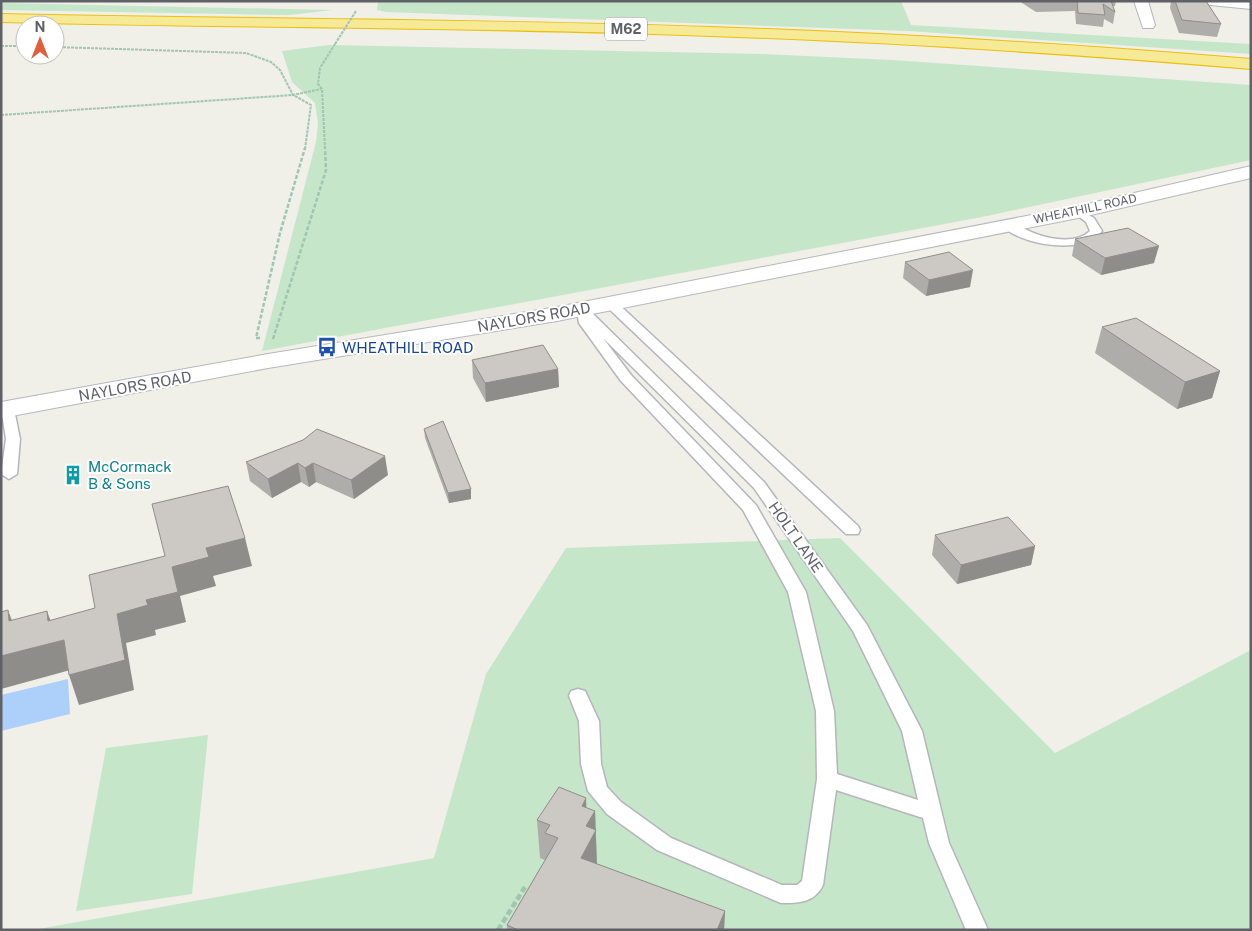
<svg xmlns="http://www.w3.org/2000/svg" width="1252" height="931" font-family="'Public Sans',sans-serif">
	<rect width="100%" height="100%" fill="#f0efe8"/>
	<!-- green -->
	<g fill="#c6e6ca">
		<polygon points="378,1 901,1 911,25 1251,44 1251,54 908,31 386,12 377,10"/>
		<polygon points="1,3 333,10 289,15 1,10"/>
		<polygon points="329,45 761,54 892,60 1251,85 1251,160 982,217 262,351 316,142 318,123 315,103 292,82 282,51"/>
		<polygon points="840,538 1055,753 1251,650 1251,930 33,930 434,858 486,674 566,548"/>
		<polygon points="208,735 192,894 76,911 106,748"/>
	</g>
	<!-- water -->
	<polygon fill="#add0fb" points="68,679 70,714 1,731 1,695"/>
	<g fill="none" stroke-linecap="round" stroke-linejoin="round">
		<defs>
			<g id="lane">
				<path d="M1078 209 1094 218 1102 231C1084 256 1020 245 1001 225L1003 223C1012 220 1021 228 1029 231 1047 239 1075 245 1090 231L1086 222 1073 212Z"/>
				<polygon points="610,299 614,300 858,526 860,530 858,534 846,534 606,306 604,303"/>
				<path d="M583 307 587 308 764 482 867 625 922 731 949 843 988 930H966L929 843 923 818 836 790 823 885C814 903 799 903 781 903L657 850 607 814 588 791 581 764 579 721 569 696 571 691 578 689 585 691 599 721 601 764 607 787 621 802 671 838 782 885H797L802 881 817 779 816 711 788 592 743 510 621 381 579 323 577 311ZM603 338 754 488 853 631 902 731 918 800 837 774 834 711 806 592 756 505 631 375Z"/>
				<polygon points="7,405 14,409 20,439 17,474 9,479 1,474 6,439 1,407"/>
			</g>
			<g id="street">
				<polygon points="1134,1 1148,1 1155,25 1153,28 1143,28"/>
				<polygon points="1203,1 1251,1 1251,9 1210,5"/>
			</g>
			<polygon id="secondary" points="1251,166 1251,178 1078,218 557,321 268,368 1,418 1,402 268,354 557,307 1078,206"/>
			<path id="highway" d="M1 14C238 19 475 19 711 27 891 33 1071 44 1251 59V69C1071 54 891 42 711 36 475 27 238 28 1 22Z"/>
		</defs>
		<!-- lane casing -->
		<use href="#lane" stroke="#b5b6bb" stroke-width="3"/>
		<!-- street casing -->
		<use href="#street" stroke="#b5b6bb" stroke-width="2"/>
		<!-- secondary casing -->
		<use href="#secondary" stroke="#b6b8be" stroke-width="2"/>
		<!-- highway casing -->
		<use href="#highway" stroke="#ebbf0d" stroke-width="2"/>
		<!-- path-far2 -->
		<g stroke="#a0c6af" stroke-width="2" stroke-dasharray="3 1" stroke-linecap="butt">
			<polyline points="1,46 25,46"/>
			<polyline points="55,47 246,53 271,62 280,70 293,95 311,105 305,149"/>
			<polyline points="1,115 293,95 321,89"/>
			<polyline points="325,149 322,89 318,84 320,68 335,44"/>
		</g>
		<!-- path-far1 -->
		<g stroke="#a0c6af" stroke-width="2.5" stroke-dasharray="4 2" stroke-linecap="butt">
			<polyline points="260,338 256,338 280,233 305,148"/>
			<polyline points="273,339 326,170 325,148"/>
		</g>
		<!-- path -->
		<polyline stroke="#a0c6af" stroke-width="4.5" stroke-dasharray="6 3" stroke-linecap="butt" points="498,930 525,887"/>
		<!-- lane -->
		<use href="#lane" fill="#fff" fill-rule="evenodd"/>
		<!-- street -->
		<use href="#street" fill="#fff" fill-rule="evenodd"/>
		<!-- secondary -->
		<use href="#secondary" fill="#fff" fill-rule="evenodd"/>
		<!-- highway -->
		<use href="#highway" fill="#f7ea97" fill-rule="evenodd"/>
		<!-- path-bridge -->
		<polyline stroke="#a0c6af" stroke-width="2" stroke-dasharray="3 1" stroke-linecap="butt" points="335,44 356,11"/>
	</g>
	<!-- wall -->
	<g fill="#afada9">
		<polygon points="1019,1 1116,1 1115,6 1113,6 1115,12 1113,24 1104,19 1103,27 1076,24 1075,11 1036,12"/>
		<polygon points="1171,1 1206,1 1221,24 1217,37 1179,33 1170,8"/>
		<polygon points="1075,239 1154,263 1101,275 1072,256"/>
		<polygon points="905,262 970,287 926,296 903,278"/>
		<polygon points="1102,327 1220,371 1212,398 1177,409 1095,353"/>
		<polygon points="472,360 558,369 559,387 486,402 473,378"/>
		<polygon points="424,429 471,489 471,499 449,503 425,438"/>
		<polygon points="303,440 388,475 354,499 316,482 309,487 301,482 272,498 250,481 246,462"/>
		<polygon points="935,535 1035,546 1031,565 957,584 932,555"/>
		<polygon points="587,808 595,811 597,864 725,911 724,930 507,930 507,925 545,860 540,858 537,820"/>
	</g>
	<!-- shaded-wall -->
	<g fill="#8f8d89">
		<polygon points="1159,246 1154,263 1101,275 1105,258"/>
		<polygon points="973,270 970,287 926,296 929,280"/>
		<polygon points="558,369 559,387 486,402 485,383"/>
		<polygon points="1220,371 1212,398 1177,409 1185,382"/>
		<polygon points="385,456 388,475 354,499 351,480"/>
		<polygon points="298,463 301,482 272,498 268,479"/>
		<polygon points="313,463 316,482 309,487 305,468"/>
		<polygon points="471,489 471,499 449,503 448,493"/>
		<polygon points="245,538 252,566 213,576 216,586 180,596 186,622 155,630 156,635 126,643 134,690 79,705 69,675 117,614 172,567 206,548"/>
		<polygon points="1035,546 1031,565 957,584 961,565"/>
		<polygon points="8,610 19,639 9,621"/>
		<polygon points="47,611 58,641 64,640 74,669 1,689 1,656"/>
		<polygon points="586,798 587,824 595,811 597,868 581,858 582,806"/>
		<polygon points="725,911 724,930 717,930"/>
	</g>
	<!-- building -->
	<g fill="#ccc9c4" stroke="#8f8d89">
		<polygon points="1077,1 1111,1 1115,12 1103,4 1105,15 1078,13"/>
		<polygon points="1175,1 1206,1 1221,24 1182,20"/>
		<polygon points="1128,228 1159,246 1105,258 1075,239"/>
		<polygon points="949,252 973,270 929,280 905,262"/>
		<polygon points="1136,318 1220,371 1185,382 1102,327"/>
		<polygon points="543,345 558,369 485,383 472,360"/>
		<polygon points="443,421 471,489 448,493 424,429"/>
		<polygon points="317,429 385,456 351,480 313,463 305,468 298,463 268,479 246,462 303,440"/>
		<polygon points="228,486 245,538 206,548 209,557 172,567 178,592 146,600 148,605 117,614 125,660 69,675 64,640 1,656 1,612 8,610 9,621 47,611 48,621 95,608 89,575 165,556 152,504"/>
		<polygon points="1008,517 1035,546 961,565 935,535"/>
		<polygon points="559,787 586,798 582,806 595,811 586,826 596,830 581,858 725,911 717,930 518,930 507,925 558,838 545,833 550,825 537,820"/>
	</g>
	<!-- icons -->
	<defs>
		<symbol id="bus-bare" viewBox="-9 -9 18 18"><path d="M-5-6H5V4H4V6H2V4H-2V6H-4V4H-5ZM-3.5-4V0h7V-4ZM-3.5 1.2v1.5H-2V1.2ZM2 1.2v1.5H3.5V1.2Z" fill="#1a4fb4" stroke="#fff" stroke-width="2.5" paint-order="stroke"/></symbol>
		<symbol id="building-bare" viewBox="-9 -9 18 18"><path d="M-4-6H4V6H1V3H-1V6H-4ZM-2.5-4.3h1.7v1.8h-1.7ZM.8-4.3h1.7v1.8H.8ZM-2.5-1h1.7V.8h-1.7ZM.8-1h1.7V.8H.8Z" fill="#0f9aa8" stroke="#fff" stroke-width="2.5" paint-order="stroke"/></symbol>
	</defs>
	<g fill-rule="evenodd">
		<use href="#bus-bare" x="313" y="333" width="28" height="28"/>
		<use href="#building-bare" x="59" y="461" width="28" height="28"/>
	</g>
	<g text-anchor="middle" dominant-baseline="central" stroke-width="4" stroke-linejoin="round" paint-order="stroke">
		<!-- far-street labels -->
		<g font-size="12" fill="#5f6167" stroke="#fff">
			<text transform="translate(1085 209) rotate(-12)">WHEATHILL ROAD</text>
		</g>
		<!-- shield labels -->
		<rect fill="#fff" stroke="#8f9095" stroke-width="1" x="605" y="17.5" width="42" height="23" rx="4"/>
		<g font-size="14" font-weight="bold" fill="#5f6167">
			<text x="626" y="29">M62</text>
		</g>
		<!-- street labels -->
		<g font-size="15" fill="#5f6167" stroke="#fff">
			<text transform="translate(534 317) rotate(-10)">NAYLORS ROAD</text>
			<text transform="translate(135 386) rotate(-10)">NAYLORS ROAD</text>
			<text transform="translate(796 537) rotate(55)">HOLT LANE</text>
		</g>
		<!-- transit labels -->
		<g font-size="15" fill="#164399" stroke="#fff" text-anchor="start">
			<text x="342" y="347">WHEATHILL ROAD</text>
		</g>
		<!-- culture labels -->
		<g font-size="15" fill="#0d838f" stroke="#fff" text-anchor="start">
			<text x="88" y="466">McCormack<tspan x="88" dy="17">B &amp; Sons</tspan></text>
		</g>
	</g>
	<!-- border -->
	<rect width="1252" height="931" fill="none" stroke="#5f6167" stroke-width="5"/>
	<!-- north arrow -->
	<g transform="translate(40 40)"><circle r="24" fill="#ffffff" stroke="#bfc0c2"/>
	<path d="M0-4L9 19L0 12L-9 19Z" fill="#e15d3d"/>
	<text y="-8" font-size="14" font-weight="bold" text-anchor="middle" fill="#5f6167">N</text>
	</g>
</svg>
